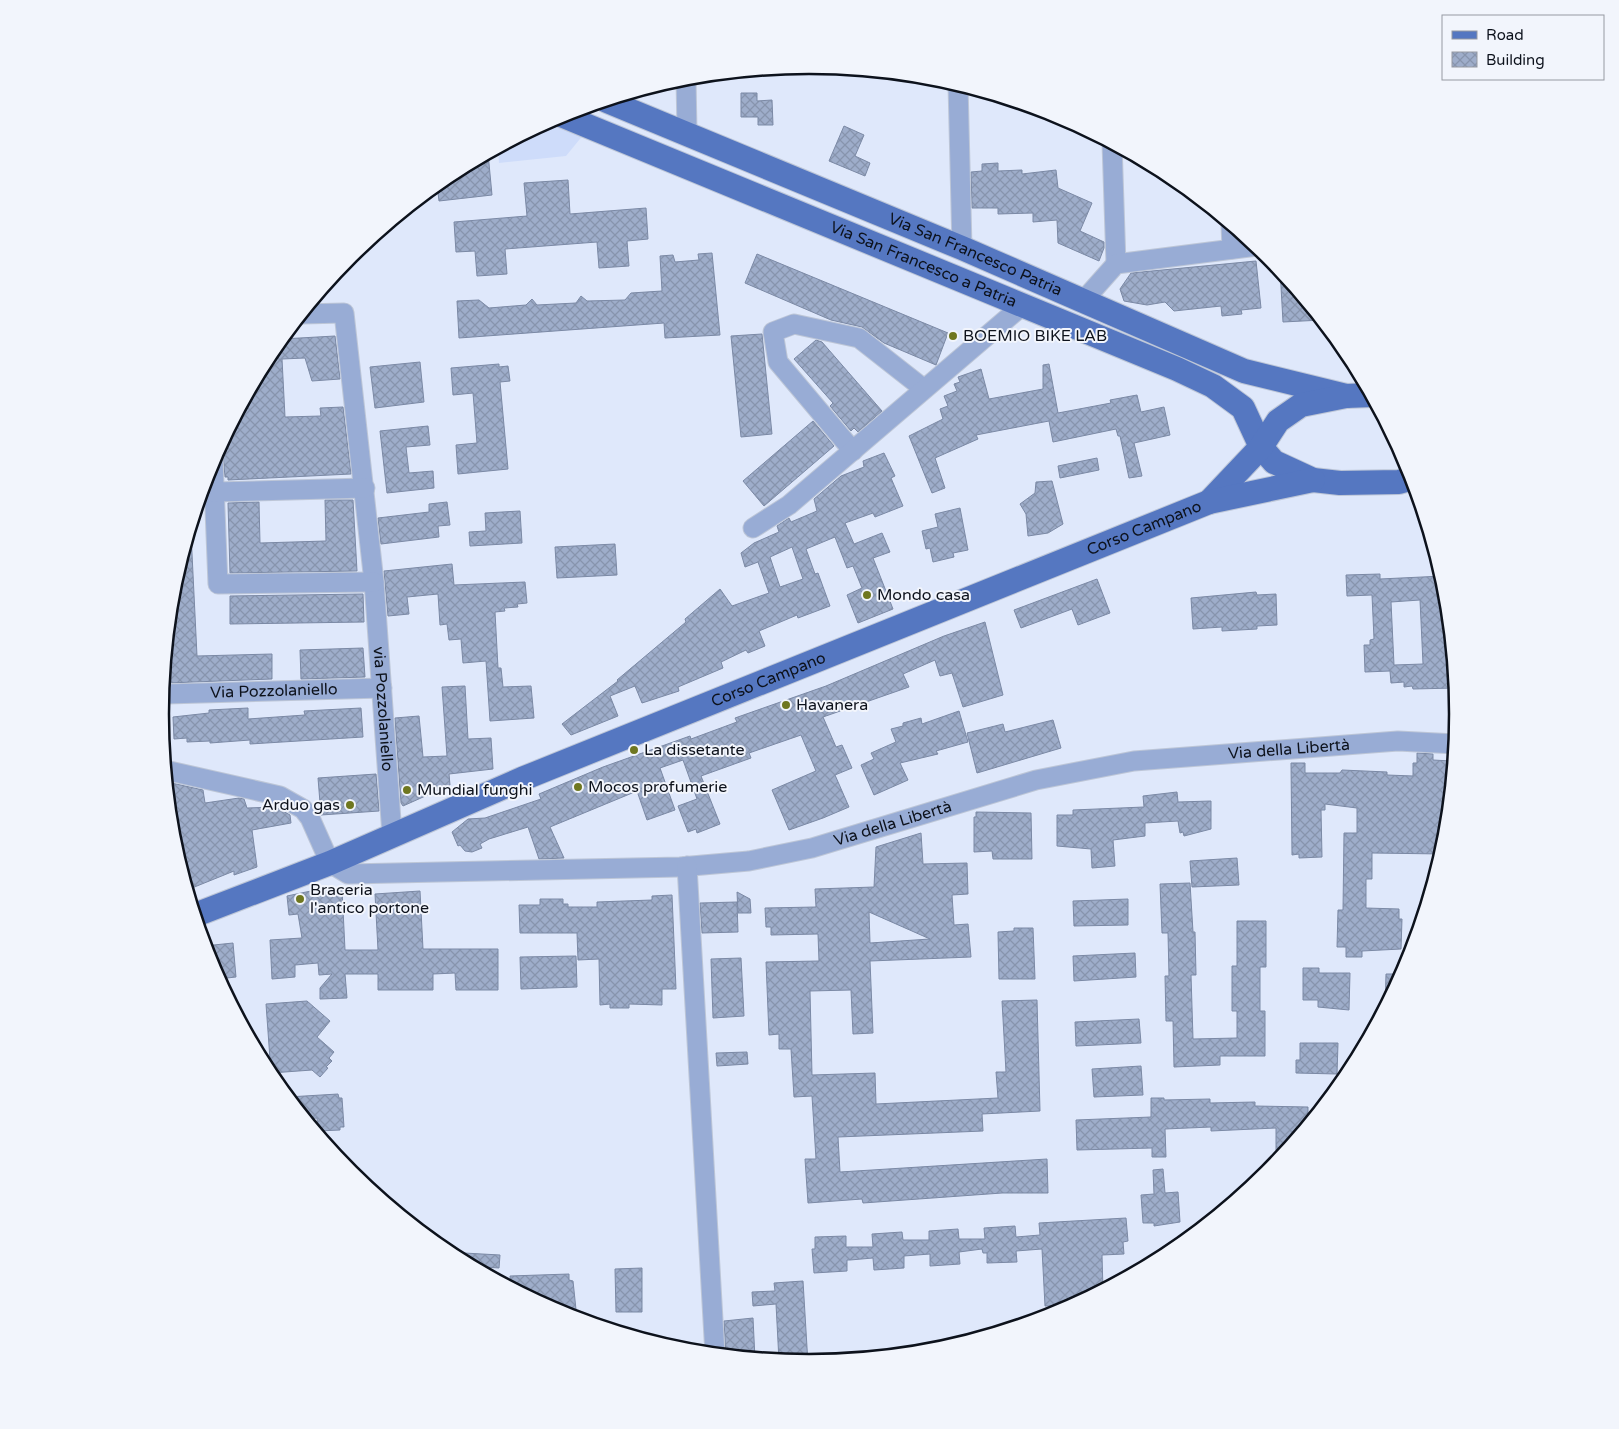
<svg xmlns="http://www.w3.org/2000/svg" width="1619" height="1429" font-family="'Varela Round',sans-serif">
	<defs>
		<pattern id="building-cross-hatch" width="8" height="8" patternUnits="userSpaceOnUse" patternTransform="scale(1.25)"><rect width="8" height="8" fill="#9eadca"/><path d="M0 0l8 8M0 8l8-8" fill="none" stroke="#8794ad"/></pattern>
	</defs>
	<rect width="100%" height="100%" fill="#dfe8fb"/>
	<!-- built -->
	<polygon fill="#cedcfa" points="550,121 584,134 566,156 499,163 498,148"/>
	<!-- building -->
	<g fill="url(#building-cross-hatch)" stroke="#7b89a5" fill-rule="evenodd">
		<polygon points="741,93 757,93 757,101 772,100 773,125 758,125 758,117 741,117"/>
		<polygon points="844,126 864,135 855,156 870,163 865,176 829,161"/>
		<polygon points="488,153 492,195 439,201 437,184 449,174"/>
		<polygon points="998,163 998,171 1022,170 1022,174 1056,170 1058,188 1092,203 1080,231 1104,242 1104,248 1099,261 1058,243 1057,220 1033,222 1033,213 998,214 998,208 972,208 971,172 982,171 982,164"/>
		<polygon points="568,180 570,214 646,208 648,239 627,241 629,266 599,268 597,242 505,249 507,274 477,276 475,251 456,252 454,222 527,216 524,183"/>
		<polygon points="712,253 720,335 665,338 664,323 459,338 457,301 479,300 489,308 526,305 532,299 537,305 576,303 581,296 587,301 625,300 631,293 662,291 660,256 673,255 675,262 699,260 698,254"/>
		<polygon points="757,254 948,333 936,365 884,343 862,327 831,320 745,283"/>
		<polygon points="1256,261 1261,308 1241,310 1242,314 1222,316 1221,306 1174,311 1165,302 1147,305 1124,301 1120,289 1131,273"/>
		<polygon points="1280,269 1322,320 1283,322"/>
		<polygon points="762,334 772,434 741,437 731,336"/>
		<polygon points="335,336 340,379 312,381 305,358 282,359 285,417 321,416 320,408 343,407 351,474 228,480 228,477 225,477 222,443 270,353 282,339"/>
		<polygon points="816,340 822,342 882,411 858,432 854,428 851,431 830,406 833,403 794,359"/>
		<polygon points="420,362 424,402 375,408 370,367"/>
		<polygon points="499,364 499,367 508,366 510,381 500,382 508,469 458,474 456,445 477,443 473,393 453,395 451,368"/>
		<polygon points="1049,364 1058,413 1111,403 1110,400 1137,395 1141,412 1164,407 1170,435 1134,443 1142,476 1129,478 1120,436 1118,436 1116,429 1053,442 1049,421 976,435 978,439 935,458 945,488 932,493 909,436 943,419 940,409 948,406 944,396 957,391 954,384 960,382 958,377 981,369 989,399 1043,389 1043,365"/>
		<polygon points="813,421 834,446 764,506 743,481"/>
		<polygon points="428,426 430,445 406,447 409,473 433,471 434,488 387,493 380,431"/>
		<path d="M884 453 895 476 891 478 903 506 875 517 873 513 845 523 854 544 882 533 890 552 873 558 893 609 858 623 847 595 862 588 853 566 847 568 835 537 806 549 815 574 818 573 830 606 798 618 797 615 759 631 765 646 748 653 746 650 721 662 723 668 678 687 679 691 642 703 635 686 610 696 618 716 571 735 562 724 618 681 617 680 686 622 685 619 720 589 732 606 769 593 758 562 745 567 741 553 754 543 779 532 777 526 789 518 791 522 817 511 814 499 841 476 864 467 863 461ZM792 547 803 579 780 587 770 557Z"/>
		<polygon points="1097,458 1099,470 1060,478 1058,466"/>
		<polygon points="1052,481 1063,524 1048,533 1028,536 1026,514 1020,504 1035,493 1036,482"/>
		<polygon points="325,500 353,500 357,571 230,573 228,503 259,502 260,543 326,541"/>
		<polygon points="447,502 450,525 438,526 439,537 381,544 378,518 429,512 429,504"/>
		<polygon points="960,508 968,550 953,553 954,557 933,562 930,548 926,549 922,531 938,527 935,514"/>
		<polygon points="520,511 522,543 470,546 469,532 486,531 485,513"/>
		<polygon points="189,533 191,533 197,656 272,654 272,679 168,683 167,641 173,588"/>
		<polygon points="615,544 617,575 557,578 555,547"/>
		<polygon points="452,564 454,585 525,582 527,603 517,604 518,607 504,608 505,611 495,612 498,668 501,668 503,687 531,686 534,718 490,721 486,661 463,663 461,639 449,640 447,624 440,625 438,594 407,597 409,614 388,616 384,571"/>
		<path d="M1380 574V579L1443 576 1447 588 1456 688 1413 689 1412 686 1404 687V682L1391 683 1390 671 1365 672 1364 645H1370V640L1374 639 1372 595 1347 596 1346 575ZM1420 600 1423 664 1394 665 1391 602Z"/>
		<polygon points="1097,579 1110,613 1078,625 1072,609 1021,628 1014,610"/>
		<polygon points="1256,592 1257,595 1276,594 1277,625 1257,626 1257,629 1222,631 1222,627 1193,629 1191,598"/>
		<polygon points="363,594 364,622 230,624 230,596"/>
		<polygon points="985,622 1003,695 963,707 952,673 940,676 935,660 903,674 909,687 823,717 836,747 842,745 852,768 835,775 849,807 823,818 789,830 772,790 816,771 801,735 749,753 751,758 701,776 720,824 697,833 696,829 688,832 678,806 697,799 683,760 660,768 675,810 647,820 637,791 550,827 564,858 539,859 528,827 489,839 480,844 482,848 472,852 465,851 460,845 458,846 452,832 468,819 485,818 541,799 539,794 603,767 690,736 691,739 737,722 735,718 826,686 944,636"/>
		<polygon points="363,648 365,677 301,679 300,650"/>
		<polygon points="465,686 468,739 491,738 493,769 449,774 450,785 403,806 401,803 395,718 419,716 423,757 447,756 442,687"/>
		<polygon points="248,708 248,719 305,715 304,711 361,708 363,737 250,744 250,740 210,743 210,741 187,742 187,738 174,739 173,717 209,713 209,710"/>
		<polygon points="959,711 968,742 936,751 938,754 900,763 908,780 874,795 861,765 874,759 871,753 896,742 891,729 903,726 903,723 921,718 922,724"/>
		<polygon points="1053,720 1061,748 977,773 967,733 1003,724 1005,732"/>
		<polygon points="1417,753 1433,754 1433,760 1451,761 1450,781 1452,781 1446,841 1443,854 1372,853 1372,879 1366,879 1366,908 1399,909 1399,919 1402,919 1401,949 1362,951 1362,957 1346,957 1346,947 1337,947 1338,910 1343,910 1344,833 1357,833 1357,808 1325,804 1325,810 1321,810 1322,857 1299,858 1299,854 1292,855 1291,763 1305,763 1305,773 1340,773 1342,770 1387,772 1387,775 1413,776 1413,763 1417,763"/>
		<polygon points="376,774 379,811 321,815 318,778"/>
		<polygon points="167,782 203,790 205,803 239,798 244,799 247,808 276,807 290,815 291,823 252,830 257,867 234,875 234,871 187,890 172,841"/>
		<polygon points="1177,792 1178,802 1211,801 1211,829 1184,836 1183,832 1180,833 1178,821 1145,823 1145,836 1113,840 1115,866 1092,868 1091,849 1057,846 1057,815 1073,815 1073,810 1144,807 1143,796"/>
		<polygon points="976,812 1031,813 1032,859 993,859 992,851 974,852 974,817 976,817"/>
		<path d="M921 833 923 864 967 863 968 894 952 895 954 925 968 924 971 957 870 961 873 1033 853 1034 851 990 810 991 812 1075 875 1073 876 1104 998 1098 996 1072H1006L1002 1001 1037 1000 1040 1111 982 1114 983 1131 838 1137 840 1172 1047 1159 1048 1193H1002L863 1203 862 1199 808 1203 805 1159H816L812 1096 794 1097 791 1049H779V1034L769 1035 766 962 819 961 818 934 771 935V927H766L765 908 816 907 815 889 874 887 876 847ZM869 912 930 939 870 943Z"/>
		<polygon points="1237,858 1239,885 1192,887 1190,861"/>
		<polygon points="1190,883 1193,932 1195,932 1196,975 1191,975 1193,1039 1237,1038 1237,1011 1232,1011 1232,966 1237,966 1237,921 1266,921 1266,967 1260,967 1260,1011 1265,1011 1265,1056 1220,1056 1220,1065 1174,1067 1173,1021 1166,1021 1165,976 1169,976 1168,933 1162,933 1160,884"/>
		<polygon points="330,887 330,890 342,889 345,950 378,950 375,894 420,891 423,949 498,949 498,990 456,990 455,973 433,974 433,990 378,990 378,974 345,974 347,998 320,999 320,988 332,974 319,975 318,963 295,965 295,977 272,979 270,940 302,938 298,914 289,915 287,896"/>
		<polygon points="737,892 750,899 751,913 738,913"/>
		<polygon points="672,895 676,989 662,989 662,1005 629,1004 629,1008 610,1008 610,1004 600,1005 599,959 578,960 577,933 520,933 519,905 540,905 540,899 563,899 563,904 568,904 568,907 597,907 597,902 652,900 652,896"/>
		<polygon points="1128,899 1128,925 1074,926 1073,901"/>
		<polygon points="737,902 738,932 702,933 700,903"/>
		<polygon points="1014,928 1033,928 1035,979 999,979 998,932 1014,931"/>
		<polygon points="233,943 236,977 218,979 204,946"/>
		<polygon points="1135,953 1136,977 1074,981 1073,956"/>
		<polygon points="576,956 577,987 521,989 520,957"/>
		<polygon points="741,958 744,1016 713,1018 711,959"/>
		<polygon points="1303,968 1319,968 1319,973 1350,973 1349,1010 1318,1007 1318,1000 1303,1000"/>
		<polygon points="1386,974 1404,974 1385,1008"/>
		<polygon points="307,1001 330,1021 317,1037 334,1052 329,1058 332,1061 326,1067 328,1068 320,1077 312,1070 271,1073 266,1004"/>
		<polygon points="1139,1019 1141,1043 1076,1046 1075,1022"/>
		<polygon points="1300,1043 1338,1043 1337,1074 1296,1073 1296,1060 1300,1060"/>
		<polygon points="747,1052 748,1064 717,1066 716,1053"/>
		<polygon points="1141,1066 1143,1095 1094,1097 1092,1069"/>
		<polygon points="338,1094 339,1098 342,1098 344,1127 340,1127 340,1130 318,1131 317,1118 305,1119 288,1097"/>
		<polygon points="1151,1098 1164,1098 1164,1100 1210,1099 1210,1103 1255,1102 1255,1106 1308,1107 1308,1126 1288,1151 1276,1150 1276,1128 1211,1131 1211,1127 1165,1129 1166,1157 1152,1157 1152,1148 1077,1150 1076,1120 1151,1117"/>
		<polygon points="1163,1169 1165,1193 1178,1192 1180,1222 1154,1226 1154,1223 1143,1223 1141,1195 1154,1194 1153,1170"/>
		<polygon points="1126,1218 1128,1241 1123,1242 1124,1254 1102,1255 1103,1290 1076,1305 1045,1306 1042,1249 1016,1251 1017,1262 987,1263 987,1253 983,1253 982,1249 959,1252 960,1264 930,1266 930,1254 904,1256 904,1268 874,1270 873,1258 850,1260 847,1260 847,1271 814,1273 812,1249 815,1249 815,1237 846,1236 846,1247 873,1247 872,1234 902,1232 903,1240 929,1240 929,1231 958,1229 959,1239 985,1239 984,1228 1015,1226 1016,1237 1040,1235 1039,1223"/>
		<polygon points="446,1252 500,1255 499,1268 471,1266"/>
		<polygon points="642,1268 642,1312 616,1312 615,1269"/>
		<polygon points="569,1274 569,1280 573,1281 577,1319 561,1314 511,1288 510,1276"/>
		<polygon points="803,1281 808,1364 779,1361 776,1304 753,1306 752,1292 775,1291 774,1283"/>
		<polygon points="753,1318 755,1359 726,1356 724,1321"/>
	</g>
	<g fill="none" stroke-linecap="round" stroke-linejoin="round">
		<defs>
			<g id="minor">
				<polyline points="686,77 687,133"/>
				<polyline points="958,84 962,248"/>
				<polyline points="1112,143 1116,264"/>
				<polyline points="1231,224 1232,249"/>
				<polyline points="1084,300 1116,264 1257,246"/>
				<path id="s1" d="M302 314 344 313 374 582 392 835"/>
				<polyline points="853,451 778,362 773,332 794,324 859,338 924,389"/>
				<polyline points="213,459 218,584 374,582"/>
				<polyline points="214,492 365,488"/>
				<polyline points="753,528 789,505 1023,305"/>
				<path id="s2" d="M166 694 382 688"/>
				<path id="s3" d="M165 770 280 796 303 809 310 818 330 863 348 874 680 867 749 861 812 848 1036 780 1134 761 1398 741 1456 744"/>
				<polyline points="687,866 715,1355"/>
			</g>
			<g id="major">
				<path id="s4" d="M607 101 962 248 1244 371 1346 396"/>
				<path id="s5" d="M561 115 1177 369 1213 386 1243 408 1261 447 1274 462 1313 480 1340 483 1399 482 1413 478"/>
				<polyline points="1209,502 1261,447 1278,421 1301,405 1346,396 1372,395"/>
				<path id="s6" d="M195 915 330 863 522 779 1209 502 1313 480"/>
			</g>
		</defs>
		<!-- minor casing -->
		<use href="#minor" stroke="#bdc6d7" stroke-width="21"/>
		<!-- major casing -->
		<use href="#major" stroke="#bdc6d7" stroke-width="26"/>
		<!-- minor -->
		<use href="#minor" stroke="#98acd5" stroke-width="19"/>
		<!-- major -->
		<use href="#major" stroke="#5577c1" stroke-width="24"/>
	</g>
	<!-- markers -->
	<g fill="#6f7720" stroke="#f2f5fc" stroke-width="2">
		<circle cx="953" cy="336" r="5"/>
		<circle cx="867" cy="595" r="5"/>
		<circle cx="786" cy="705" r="5"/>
		<circle cx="634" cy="750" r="5"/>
		<circle cx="578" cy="787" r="5"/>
		<circle cx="407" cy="790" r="5"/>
		<circle cx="350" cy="805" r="5"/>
		<circle cx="300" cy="899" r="5"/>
	</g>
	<g text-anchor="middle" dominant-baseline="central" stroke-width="4" stroke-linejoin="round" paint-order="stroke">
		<!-- street labels -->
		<g font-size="16" fill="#0d121c" stroke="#f2f5fc">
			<text stroke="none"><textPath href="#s4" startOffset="399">Via San Francesco Patria</textPath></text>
			<text stroke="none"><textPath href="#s5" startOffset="392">Via San Francesco a Patria</textPath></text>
			<text stroke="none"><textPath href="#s6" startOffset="1025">Corso Campano</textPath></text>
			<text stroke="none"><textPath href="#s6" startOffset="620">Corso Campano</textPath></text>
			<text stroke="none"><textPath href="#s2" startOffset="108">Via Pozzolaniello</textPath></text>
			<text stroke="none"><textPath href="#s1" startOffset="440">via Pozzolaniello</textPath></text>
			<text stroke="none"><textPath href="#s3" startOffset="1181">Via della Libertà</textPath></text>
			<text stroke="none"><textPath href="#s3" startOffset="776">Via della Libertà</textPath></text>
		</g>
		<!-- poi labels -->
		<g font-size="16" fill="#0d121c" stroke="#f2f5fc" text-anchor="start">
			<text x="963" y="336">BOEMIO BIKE LAB</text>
			<text x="877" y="595">Mondo casa</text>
			<text x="796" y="705">Havanera</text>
			<text x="644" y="750">La dissetante</text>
			<text x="588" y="787">Mocos profumerie</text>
			<text x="417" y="790">Mundial funghi</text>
			<text x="340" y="805" text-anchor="end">Arduo gas</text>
			<text x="310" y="890">Braceria<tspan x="310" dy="18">l'antico portone</tspan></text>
		</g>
	</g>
	<!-- crop -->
	<path d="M0 0H1619V1429H0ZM169 714a640 640 0 1 1 1280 0a640 640 0 1 1-1280 0Z" fill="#f2f5fc" fill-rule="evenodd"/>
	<path fill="none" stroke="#0d121c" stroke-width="2.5" d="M169 714a640 640 0 1 1 1280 0a640 640 0 1 1-1280 0Z"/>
	<!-- legend -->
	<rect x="1442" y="15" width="162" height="65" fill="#f2f5fc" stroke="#969aa2"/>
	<rect x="1452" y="31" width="25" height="8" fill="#5577c1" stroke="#969aa2"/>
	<text x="1486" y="40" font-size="15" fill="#0d121c">Road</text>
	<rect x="1452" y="52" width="25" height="15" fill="url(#building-cross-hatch)" stroke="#969aa2"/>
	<text x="1486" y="65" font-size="15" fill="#0d121c">Building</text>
</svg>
